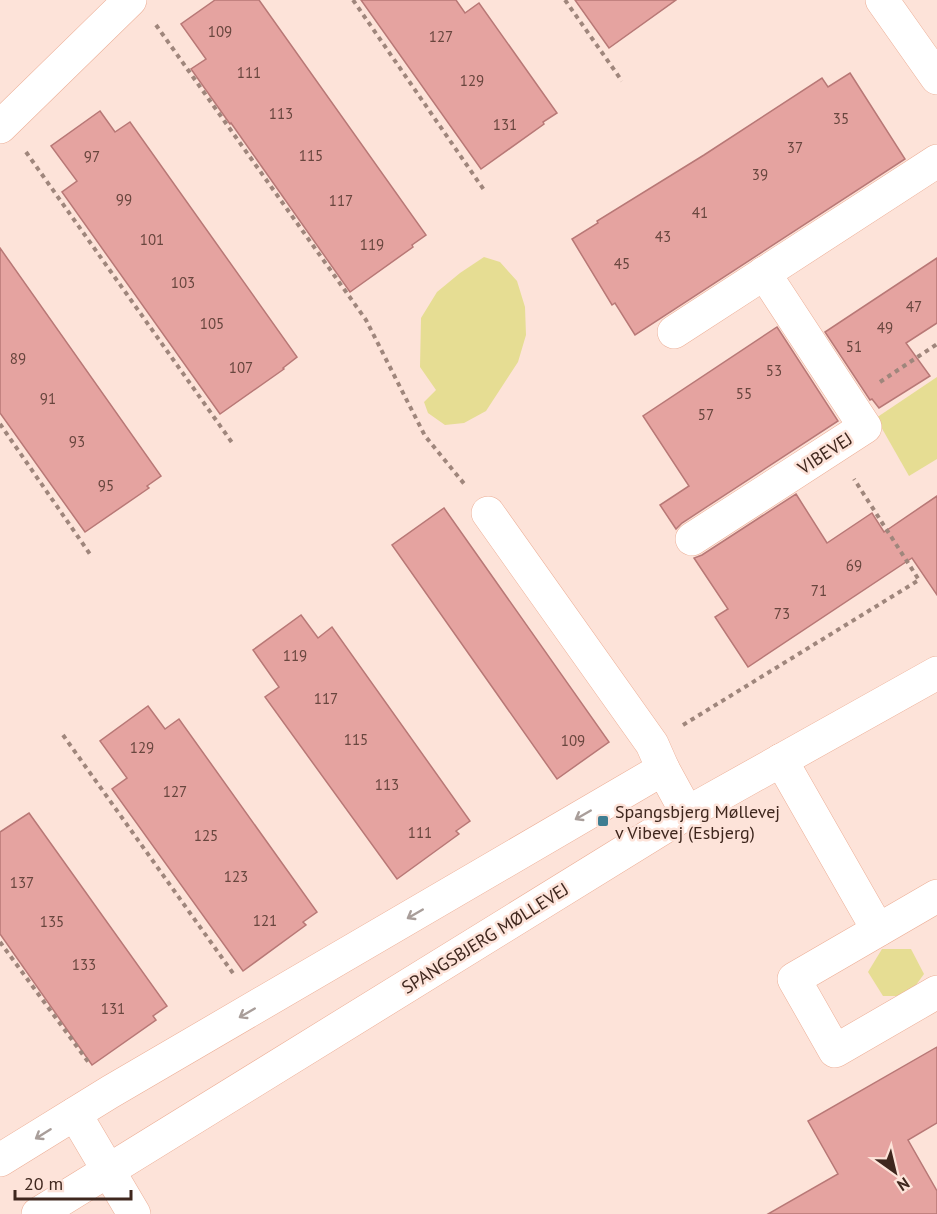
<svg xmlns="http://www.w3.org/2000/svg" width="937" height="1214" font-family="'PT Sans',sans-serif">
	<rect width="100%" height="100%" fill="#fde3d9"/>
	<!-- green -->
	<g fill="#e6dd93">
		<polygon points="484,257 500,262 517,281 525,307 526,335 518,362 486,411 464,423 445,425 428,413 424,402 436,390 420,367 421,318 437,292 460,273"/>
		<polygon points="937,377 937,459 909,476 876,418"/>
		<polygon points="882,949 911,949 924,974 908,996 883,996 868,972"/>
	</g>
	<!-- building -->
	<g fill="#e5a3a0" stroke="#b87876" stroke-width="1.5">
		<polygon points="215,0 259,0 426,235 412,245 413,247 350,292 231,123 230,124 191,69 206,59 181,24"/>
		<polygon points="361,0 456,0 465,13 479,3 557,113 543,122 544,124 481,169"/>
		<polygon points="575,0 676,0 609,48"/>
		<polygon points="850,73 905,159 635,335 615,303 612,305 572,239 598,223 597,221 704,155 822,78 828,87"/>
		<polygon points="100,111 115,132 130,122 297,357 283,368 284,369 220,414 62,192 77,181 51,146"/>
		<polygon points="0,248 161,476 147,486 149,488 85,532 0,413"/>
		<polygon points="937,258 937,323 906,343 930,376 879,408 872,399 870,400 825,332"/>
		<polygon points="777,327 838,421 682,523 676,529 660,505 689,486 643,416"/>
		<polygon points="796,494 827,543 872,513 884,532 937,496 937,595 912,558 748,667 715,617 728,609 694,558 702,555"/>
		<polygon points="444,508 609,742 557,779 392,545"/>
		<polygon points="301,615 318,638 332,627 470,821 456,831 459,834 397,879 265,697 279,687 253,650"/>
		<polygon points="148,706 165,729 179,719 317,912 303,922 306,925 243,971 112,789 127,778 100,741"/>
		<polygon points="29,813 167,1006 153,1016 156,1020 92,1065 0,934 0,832"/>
		<polygon points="937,1047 937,1123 908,1140 937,1191 937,1214 768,1214 838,1174 808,1121"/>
	</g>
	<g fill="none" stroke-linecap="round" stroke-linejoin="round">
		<defs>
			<g id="minor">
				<polyline points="882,0 937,78"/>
				<polyline points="0,127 130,0"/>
				<polyline points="674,332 937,161"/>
				<polyline points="488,513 652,744 663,769"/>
				<polyline points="692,539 865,427 764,273"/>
				<polyline points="781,760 878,930"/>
				<polyline points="937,896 794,979 835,1051 937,992"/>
				<polyline points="75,1114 134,1214"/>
				<polyline points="0,1160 110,1092 663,769 687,813"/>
				<polyline points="38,1214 687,813 937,673"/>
			</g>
		</defs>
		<!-- minor casing -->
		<use href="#minor" stroke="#ecae96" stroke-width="34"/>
		<!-- path -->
		<g stroke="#9f867c" stroke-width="4" stroke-dasharray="4.5 4.5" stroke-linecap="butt">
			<polyline points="353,0 484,190"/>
			<polyline points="565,0 622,81"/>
			<polyline points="156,25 366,320 425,436 466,486"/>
			<polyline points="26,152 233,444"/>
			<polyline points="880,382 937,344"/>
			<polyline points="0,424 92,557"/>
			<polyline points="683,725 919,580 854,479"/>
			<polyline points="63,735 235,976"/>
			<polyline points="0,942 89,1063"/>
		</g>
		<!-- minor -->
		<use href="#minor" stroke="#fff" stroke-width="33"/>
	</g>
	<!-- one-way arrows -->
	<defs><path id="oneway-shaft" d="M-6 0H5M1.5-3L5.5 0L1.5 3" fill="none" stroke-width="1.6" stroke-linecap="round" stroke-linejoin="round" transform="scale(1.5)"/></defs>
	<g stroke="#a99e9a">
		<use href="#oneway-shaft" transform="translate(583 815) rotate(150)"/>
		<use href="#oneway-shaft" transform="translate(415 914) rotate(150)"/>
		<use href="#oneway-shaft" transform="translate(247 1013) rotate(150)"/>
		<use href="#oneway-shaft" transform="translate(43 1134) rotate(148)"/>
	</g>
	<!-- markers -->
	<rect fill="#3e7d91" stroke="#fde3d9" stroke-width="2" x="597" y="815" width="12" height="12" rx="3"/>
	<g text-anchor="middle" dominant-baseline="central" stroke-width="5" stroke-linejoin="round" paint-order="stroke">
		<!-- number labels -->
		<g font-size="15" fill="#68463e">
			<text x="220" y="31">109</text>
			<text x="441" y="36">127</text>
			<text x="249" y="72">111</text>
			<text x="472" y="80">129</text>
			<text x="281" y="113">113</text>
			<text x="841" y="118">35</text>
			<text x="505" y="124">131</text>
			<text x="795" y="147">37</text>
			<text x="311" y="155">115</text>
			<text x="92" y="156">97</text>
			<text x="760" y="174">39</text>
			<text x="124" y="199">99</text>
			<text x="341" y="200">117</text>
			<text x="700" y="212">41</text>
			<text x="663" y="236">43</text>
			<text x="152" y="239">101</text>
			<text x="372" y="244">119</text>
			<text x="622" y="263">45</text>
			<text x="183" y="282">103</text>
			<text x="914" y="306">47</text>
			<text x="212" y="323">105</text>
			<text x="885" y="327">49</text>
			<text x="854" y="346">51</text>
			<text x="18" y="358">89</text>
			<text x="241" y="367">107</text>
			<text x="774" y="370">53</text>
			<text x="744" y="393">55</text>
			<text x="48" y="398">91</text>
			<text x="706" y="414">57</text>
			<text x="77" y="441">93</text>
			<text x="106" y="485">95</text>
			<text x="854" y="565">69</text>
			<text x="819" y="590">71</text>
			<text x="782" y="613">73</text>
			<text x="295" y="655">119</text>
			<text x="326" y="698">117</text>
			<text x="356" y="739">115</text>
			<text x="573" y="740">109</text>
			<text x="142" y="747">129</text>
			<text x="387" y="784">113</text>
			<text x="175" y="791">127</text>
			<text x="420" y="832">111</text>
			<text x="206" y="835">125</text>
			<text x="236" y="876">123</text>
			<text x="22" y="882">137</text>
			<text x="265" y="920">121</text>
			<text x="52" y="921">135</text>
			<text x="84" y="964">133</text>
			<text x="113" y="1008">131</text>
		</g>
		<!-- street labels -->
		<g font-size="18" fill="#3f271e" stroke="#fde3d9">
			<text transform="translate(825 453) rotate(-33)">VIBEVEJ</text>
			<text transform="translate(485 938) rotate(-32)">SPANGSBJERG MØLLEVEJ</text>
		</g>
		<!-- poi labels -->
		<g font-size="18" fill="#3f271e" stroke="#fde3d9" text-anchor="start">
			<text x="615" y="811">Spangsbjerg Møllevej<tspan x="615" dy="21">v Vibevej (Esbjerg)</tspan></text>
		</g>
	</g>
	<!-- north arrow -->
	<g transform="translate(895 1172) rotate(146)" stroke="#fde3d9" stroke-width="4.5" paint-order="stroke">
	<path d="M0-4.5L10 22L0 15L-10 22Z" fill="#3f271e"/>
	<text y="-9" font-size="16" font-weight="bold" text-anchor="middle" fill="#3f271e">N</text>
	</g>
	<!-- scale -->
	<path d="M15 1190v9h116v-9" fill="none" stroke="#3f271e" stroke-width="3"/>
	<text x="24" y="1190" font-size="18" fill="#3f271e" stroke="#fde3d9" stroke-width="4.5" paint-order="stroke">20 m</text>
</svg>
